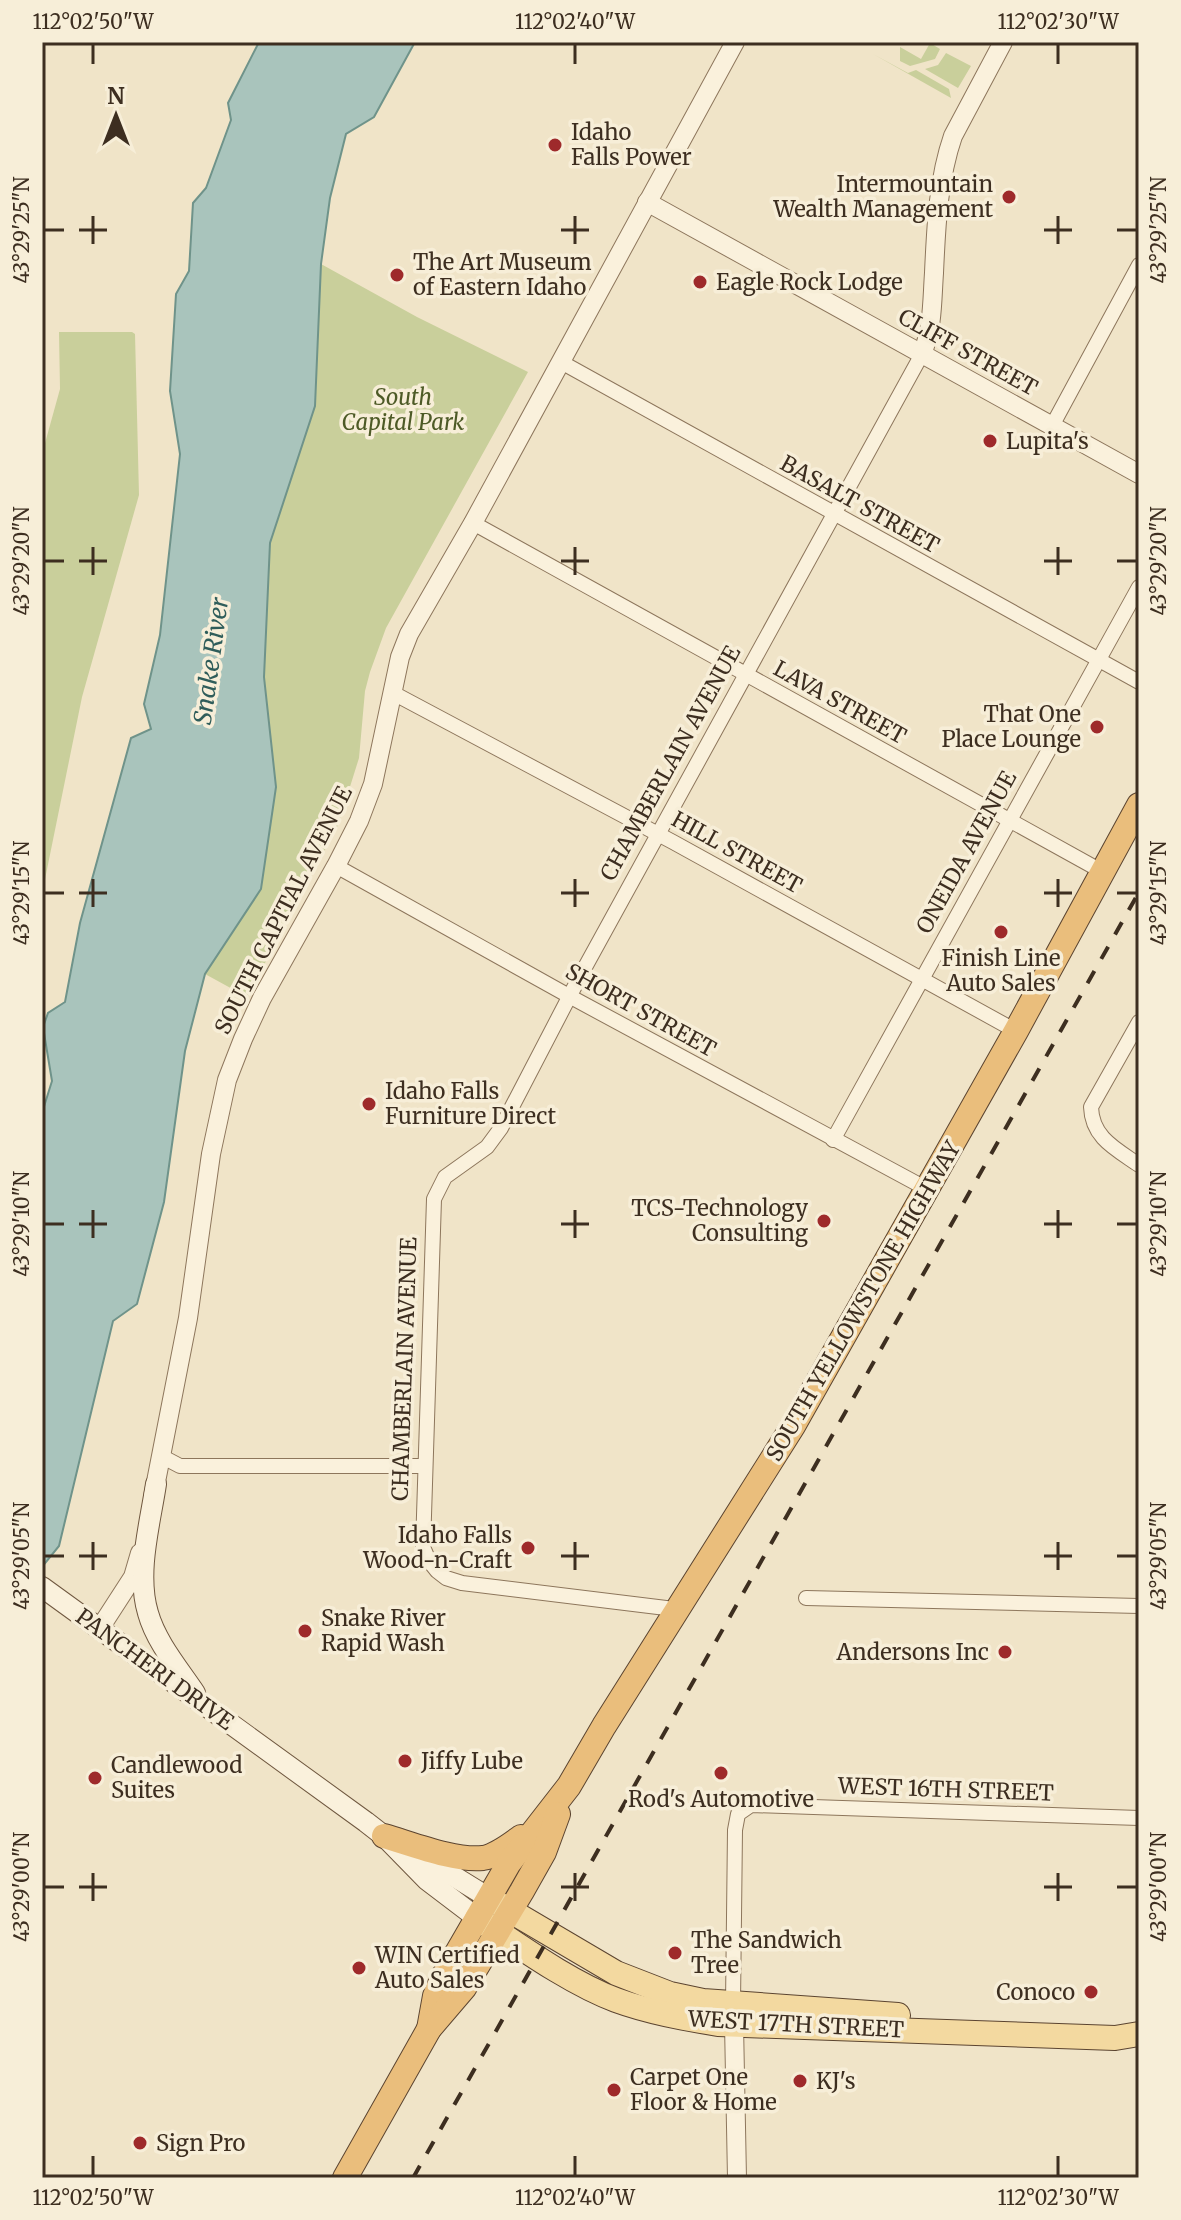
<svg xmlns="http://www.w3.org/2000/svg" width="1181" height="2220" font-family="Merriweather,serif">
	<rect width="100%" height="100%" fill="#f0e4c8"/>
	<!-- green -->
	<g fill="#c9cf9b">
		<polygon points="930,43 940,49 935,59 910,66 900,61 900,47 921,59"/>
		<polygon points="946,53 971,66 958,88 925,69 938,65"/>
		<polygon points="873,54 908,73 916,70 949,89 951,98"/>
		<polygon points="321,264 417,317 528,372 386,628 370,672 365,691 359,758 338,825 247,997 205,974 261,889 276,787 264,677 270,543 315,406"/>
		<polygon points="59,332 132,332 135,334 139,495 82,697 42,894 42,454 60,389"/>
	</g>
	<!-- water -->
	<polygon fill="#a9c4bc" stroke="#6f938a" stroke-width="2" points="259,42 415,42 374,117 346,134 330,198 321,264 315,406 270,543 264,677 276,787 261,889 205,974 185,1051 164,1202 137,1304 113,1321 59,1546 42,1567 42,1113 52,1081 43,1027 48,1013 65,1002 80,923 131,738 151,729 144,704 160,635 180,454 170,391 176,294 189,271 193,203 206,188 231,120 228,103"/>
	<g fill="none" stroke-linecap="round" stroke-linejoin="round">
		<defs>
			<g id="minor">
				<polyline points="561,362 1139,682"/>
				<polyline points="1052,426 1139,265"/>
				<polyline points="473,523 1103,872"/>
				<polyline points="393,693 673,842 1016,1031"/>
				<polyline points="336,866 569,996 927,1189"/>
				<path d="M1139 1022 1091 1107C1092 1138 1116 1149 1139 1165"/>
				<polyline points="833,1140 1139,587"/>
				<polyline points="161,1456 180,1466 423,1466"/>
				<polyline points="806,1598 1139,1606"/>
				<polyline points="677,1614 666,1608 462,1583 446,1578 437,1571 429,1561 423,1547 434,1199 445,1177 487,1147 501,1128 578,980 922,354"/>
				<polyline points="733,2003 735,1830 738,1814 751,1805 1139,1818"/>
			</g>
			<g id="tertiary">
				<polyline points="647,202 1139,474"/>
				<path d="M922 354C933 328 932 301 934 273 936 228 938 179 953 136L1003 42"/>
				<polyline points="153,1497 188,1318 211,1154 227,1080 243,1039 262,998 336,866 359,821 373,784 400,657 409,634 473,523 735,42"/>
				<polyline points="100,1628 133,1577 140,1553"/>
				<polyline points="734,2024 737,2178"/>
			</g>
			<g id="secondary">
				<path d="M156 1484C150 1524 136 1573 148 1613 156 1642 179 1669 195 1693"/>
				<polyline points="42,1587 366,1822 384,1836 427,1880 477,1918"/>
				<polyline points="416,1853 489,1898"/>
			</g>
			<g id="primary">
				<polyline points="492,1900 616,1973 670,1994 703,2001 898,2015"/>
				<path d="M477 1918C518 1945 570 1983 616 2000 649 2012 683 2018 718 2024L1115 2038 1139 2034"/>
			</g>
			<g id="trunk">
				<path d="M384 1836C412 1844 454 1861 483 1858 496 1856 510 1845 521 1837"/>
				<polyline points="429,2029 435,1996 443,1977 509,1863 569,1786 604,1726 793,1426 1016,1031 1139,805"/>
				<polyline points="345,2178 429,2029 464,1988 522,1891 544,1852 558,1814"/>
			</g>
		</defs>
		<!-- minor casing -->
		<use href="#minor" stroke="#8d765c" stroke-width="16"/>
		<!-- tertiary casing -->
		<use href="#tertiary" stroke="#8d765c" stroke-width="20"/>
		<!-- secondary casing -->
		<use href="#secondary" stroke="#6f573f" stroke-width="22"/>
		<!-- primary casing -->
		<use href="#primary" stroke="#5b4430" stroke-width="26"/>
		<!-- trunk casing -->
		<use href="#trunk" stroke="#5b4430" stroke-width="26"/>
		<!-- minor -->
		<use href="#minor" stroke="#faf1dc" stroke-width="14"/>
		<!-- tertiary -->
		<use href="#tertiary" stroke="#faf1dc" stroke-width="18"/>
		<!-- secondary -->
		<use href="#secondary" stroke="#faf1dc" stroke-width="20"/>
		<!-- primary -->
		<use href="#primary" stroke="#f3d9a0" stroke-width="24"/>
		<!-- trunk -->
		<use href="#trunk" stroke="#eabe7c" stroke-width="24"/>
		<!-- rail -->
		<polyline stroke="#3d2e20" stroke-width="4" stroke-dasharray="14 14" stroke-linecap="butt" points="413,2178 1139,892"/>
	</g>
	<!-- ticks -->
	<path fill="none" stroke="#3d2e20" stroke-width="3" d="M93 44V64M575 44V64M1058 44V64M93 216V244M575 216V244M1058 216V244M44 230H64M79 230H107M561 230H589M1044 230H1072M1117 230H1137M93 547V575M575 547V575M1058 547V575M44 561H64M79 561H107M561 561H589M1044 561H1072M1117 561H1137M93 879V907M575 879V907M1058 879V907M44 893H64M79 893H107M561 893H589M1044 893H1072M1117 893H1137M93 1210V1238M575 1210V1238M1058 1210V1238M44 1224H64M79 1224H107M561 1224H589M1044 1224H1072M1117 1224H1137M93 1542V1570M575 1542V1570M1058 1542V1570M44 1556H64M79 1556H107M561 1556H589M1044 1556H1072M1117 1556H1137M93 1873V1901M575 1873V1901M1058 1873V1901M44 1887H64M79 1887H107M561 1887H589M1044 1887H1072M1117 1887H1137M93 2156V2176M575 2156V2176M1058 2156V2176"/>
	<!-- markers -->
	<g fill="#9e2a2b" stroke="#f7eed8" stroke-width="3">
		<circle cx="555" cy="145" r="8"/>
		<circle cx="1009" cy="197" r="8"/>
		<circle cx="397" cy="275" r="8"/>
		<circle cx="700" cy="282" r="8"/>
		<circle cx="990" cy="441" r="8"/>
		<circle cx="1097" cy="727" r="8"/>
		<circle cx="1001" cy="932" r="8"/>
		<circle cx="369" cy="1104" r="8"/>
		<circle cx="824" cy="1221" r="8"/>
		<circle cx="528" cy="1548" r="8"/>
		<circle cx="305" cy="1631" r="8"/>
		<circle cx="1005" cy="1652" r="8"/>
		<circle cx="405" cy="1761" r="8"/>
		<circle cx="721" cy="1773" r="8"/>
		<circle cx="95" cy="1778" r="8"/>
		<circle cx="675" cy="1953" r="8"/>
		<circle cx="359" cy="1968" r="8"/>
		<circle cx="1091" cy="1992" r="8"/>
		<circle cx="800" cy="2081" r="8"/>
		<circle cx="614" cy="2090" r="8"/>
		<circle cx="140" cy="2143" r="8"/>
	</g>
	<g text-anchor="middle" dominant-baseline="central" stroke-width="7" stroke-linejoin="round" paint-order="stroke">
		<!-- poi labels -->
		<g font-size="22" fill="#3d2e20" stroke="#f7eed8" text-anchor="start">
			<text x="571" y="132">Idaho<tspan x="571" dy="25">Falls Power</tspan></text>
			<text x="993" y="184" text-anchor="end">Intermountain<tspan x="993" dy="25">Wealth Management</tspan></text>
			<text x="413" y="262">The Art Museum<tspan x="413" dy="25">of Eastern Idaho</tspan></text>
			<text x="716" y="282">Eagle Rock Lodge</text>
			<text x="1006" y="441">Lupita's</text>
			<text x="1081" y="714" text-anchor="end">That One<tspan x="1081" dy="25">Place Lounge</tspan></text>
			<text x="1001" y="958" text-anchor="middle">Finish Line<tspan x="1001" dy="25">Auto Sales</tspan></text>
			<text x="385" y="1091">Idaho Falls<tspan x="385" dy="25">Furniture Direct</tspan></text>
			<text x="808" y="1208" text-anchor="end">TCS-Technology<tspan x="808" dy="25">Consulting</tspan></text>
			<text x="512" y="1535" text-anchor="end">Idaho Falls<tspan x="512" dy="25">Wood-n-Craft</tspan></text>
			<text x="321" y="1618">Snake River<tspan x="321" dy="25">Rapid Wash</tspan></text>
			<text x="989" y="1652" text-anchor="end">Andersons Inc</text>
			<text x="421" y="1761">Jiffy Lube</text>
			<text x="111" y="1765">Candlewood<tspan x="111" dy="25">Suites</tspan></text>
			<text x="721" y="1799" text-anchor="middle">Rod's Automotive</text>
			<text x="691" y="1940">The Sandwich<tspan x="691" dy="25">Tree</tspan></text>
			<text x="375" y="1955">WIN Certified<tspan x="375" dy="25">Auto Sales</tspan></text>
			<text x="1075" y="1992" text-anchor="end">Conoco</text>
			<text x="630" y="2077">Carpet One<tspan x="630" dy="25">Floor &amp; Home</tspan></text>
			<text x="816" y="2081">KJ's</text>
			<text x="156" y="2143">Sign Pro</text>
		</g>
		<!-- street labels -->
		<g font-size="22" fill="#3d2e20" stroke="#f7eed8">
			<text transform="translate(968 352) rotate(29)">CLIFF STREET</text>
			<text transform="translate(860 504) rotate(29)">BASALT STREET</text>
			<text transform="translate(840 702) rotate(29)">LAVA STREET</text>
			<text transform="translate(670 763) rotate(-61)">CHAMBERLAIN AVENUE</text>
			<text transform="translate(737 852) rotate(29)">HILL STREET</text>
			<text transform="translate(966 852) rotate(-61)">ONEIDA AVENUE</text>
			<text transform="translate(283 910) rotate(-63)">SOUTH CAPITAL AVENUE</text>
			<text transform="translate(641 1010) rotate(29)">SHORT STREET</text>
			<text transform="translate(863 1301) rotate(-60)">SOUTH YELLOWSTONE HIGHWAY</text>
			<text transform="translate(404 1369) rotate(-88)">CHAMBERLAIN AVENUE</text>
			<text transform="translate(155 1669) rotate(36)">PANCHERI DRIVE</text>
			<text transform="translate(946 1789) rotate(2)">WEST 16TH STREET</text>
			<text transform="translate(796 2024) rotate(3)">WEST 17TH STREET</text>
		</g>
		<!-- park labels -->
		<g font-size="22" font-style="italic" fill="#4d5a26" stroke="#f7eed8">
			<text x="403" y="397">South<tspan x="403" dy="25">Capital Park</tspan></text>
		</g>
		<!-- water labels -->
		<g font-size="24" font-style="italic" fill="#2f5d5a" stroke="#f7eed8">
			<text transform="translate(211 661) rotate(-82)">Snake River</text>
		</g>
	</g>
	<!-- border -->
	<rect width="1181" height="2220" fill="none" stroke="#f7eed8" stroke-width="88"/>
	<!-- north arrow -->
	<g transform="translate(116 116)" stroke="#f7eed8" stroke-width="6" paint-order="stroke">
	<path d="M0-6L14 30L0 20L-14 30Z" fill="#3d2e20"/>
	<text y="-12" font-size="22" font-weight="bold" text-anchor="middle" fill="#3d2e20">N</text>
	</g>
	<rect x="44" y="44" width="1093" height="2132" fill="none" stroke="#3d2e20" stroke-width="3"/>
	<g font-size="20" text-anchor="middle" fill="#3d2e20">
		<text x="93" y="29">112°02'50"W</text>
		<text x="575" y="29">112°02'40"W</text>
		<text x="1058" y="29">112°02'30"W</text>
		<text transform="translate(22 230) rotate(-90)" y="7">43°29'25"N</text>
		<text transform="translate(1159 230) rotate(-90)" y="7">43°29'25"N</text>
		<text transform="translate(22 561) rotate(-90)" y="7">43°29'20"N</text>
		<text transform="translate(1159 561) rotate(-90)" y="7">43°29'20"N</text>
		<text transform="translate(22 893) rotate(-90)" y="7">43°29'15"N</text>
		<text transform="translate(1159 893) rotate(-90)" y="7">43°29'15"N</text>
		<text transform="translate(22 1224) rotate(-90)" y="7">43°29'10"N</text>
		<text transform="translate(1159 1224) rotate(-90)" y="7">43°29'10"N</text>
		<text transform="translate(22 1556) rotate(-90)" y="7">43°29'05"N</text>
		<text transform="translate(1159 1556) rotate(-90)" y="7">43°29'05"N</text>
		<text transform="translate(22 1887) rotate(-90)" y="7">43°29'00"N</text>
		<text transform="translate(1159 1887) rotate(-90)" y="7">43°29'00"N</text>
		<text x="93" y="2205">112°02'50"W</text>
		<text x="575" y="2205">112°02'40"W</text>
		<text x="1058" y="2205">112°02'30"W</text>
	</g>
</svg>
